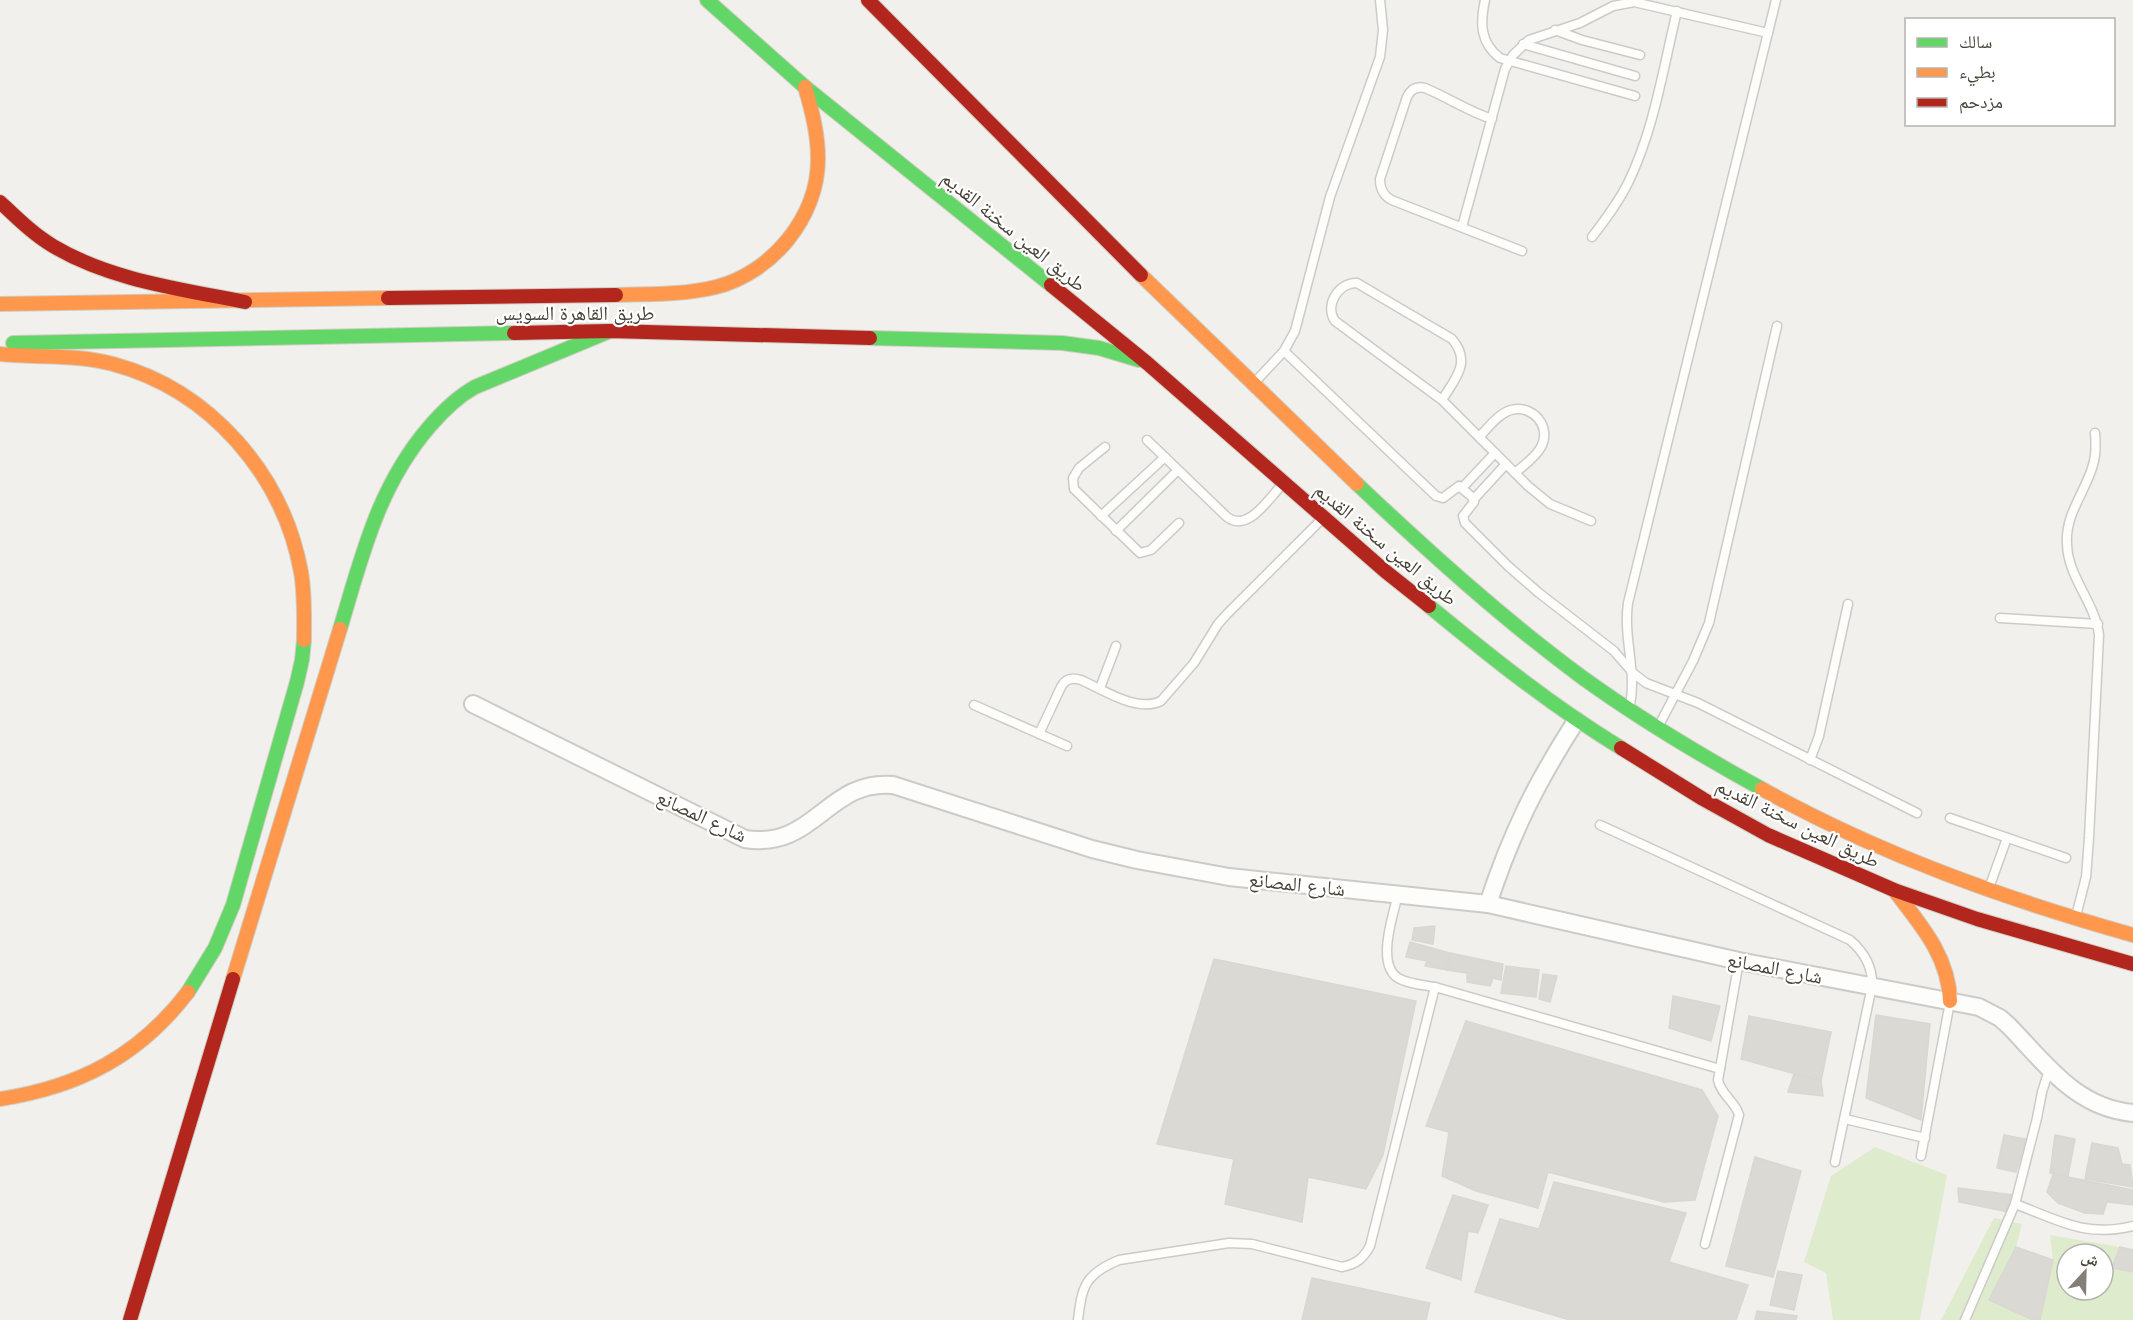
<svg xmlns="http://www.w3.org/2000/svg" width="2133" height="1320" font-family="Helvetica,'Noto Naskh Arabic',sans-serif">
	<rect width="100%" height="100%" fill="#f1f0ec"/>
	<!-- green -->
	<g fill="#deeccd" fill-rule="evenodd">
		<polygon points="1875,1147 1947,1175 1920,1320 1833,1320 1826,1273 1804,1262 1831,1176"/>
		<polygon points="1994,1218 2022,1224 2016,1247 2033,1320 1941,1320"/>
		<path d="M2050 1235 2120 1247 2112 1268 2133 1272V1320H2040L2053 1260ZM2067 1254H2103V1290H2067Z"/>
	</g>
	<!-- building -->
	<g fill="#dbd9d4" stroke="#dad7d2" stroke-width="1.5">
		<polygon points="1435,926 1433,944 1412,940 1414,928"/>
		<polygon points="1410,942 1450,953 1447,970 1425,966 1427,961 1406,957"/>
		<polygon points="1450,953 1503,964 1501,980 1493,978 1490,986 1467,982 1467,973 1447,970"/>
		<polygon points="1214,959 1416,1001 1383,1155 1366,1189 1308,1177 1302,1222 1225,1204 1234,1159 1157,1144"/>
		<polygon points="1506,966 1539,970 1536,997 1501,993"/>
		<polygon points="1543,974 1557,976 1550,1002 1539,999"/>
		<polygon points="1673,996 1720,1006 1711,1041 1669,1028"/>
		<polygon points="1876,1015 1930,1024 1921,1120 1866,1098"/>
		<polygon points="1749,1016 1831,1032 1821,1081 1741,1059"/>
		<polygon points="1466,1021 1702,1090 1718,1116 1695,1200 1664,1202 1548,1172 1538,1208 1476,1191 1442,1176 1449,1132 1426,1126"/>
		<polygon points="1794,1074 1821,1081 1823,1096 1788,1092"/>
		<polygon points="2004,1135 2026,1139 2016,1172 1997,1168"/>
		<polygon points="2055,1135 2075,1139 2068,1176 2050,1173"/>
		<polygon points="2092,1143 2118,1148 2122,1164 2130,1165 2133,1187 2085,1179"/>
		<polygon points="1755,1157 1801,1171 1773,1277 1726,1266"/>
		<polygon points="2053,1174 2133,1190 2133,1205 2107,1202 2103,1214 2085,1213 2058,1203 2047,1192"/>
		<polygon points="1554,1182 1686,1213 1669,1262 1748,1285 1736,1320 1570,1320 1475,1292 1500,1219 1539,1229"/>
		<polygon points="1958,1188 2013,1195 2008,1212 1959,1202"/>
		<polygon points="1453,1195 1488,1205 1478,1233 1468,1231 1461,1280 1426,1268"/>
		<polygon points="2016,1247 2053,1260 2040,1320 2033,1320 1989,1300"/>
		<polygon points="2120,1247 2133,1250 2133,1272 2112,1268"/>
		<polygon points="1778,1271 1802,1275 1794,1310 1770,1305"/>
		<polygon points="1312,1278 1430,1303 1426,1320 1302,1320"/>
		<polygon points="1757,1311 1797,1316 1796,1320 1755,1320"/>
	</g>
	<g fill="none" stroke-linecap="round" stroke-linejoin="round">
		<defs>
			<g id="lane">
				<path d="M1485 0C1480 23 1480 43 1500 58L1635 96"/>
				<polyline points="1555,30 1582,40 1640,55"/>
				<polyline points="1523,44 1635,76"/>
				<path d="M1492 119C1467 111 1449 98 1425 88 1417 86 1411 89 1407 97L1380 179C1380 190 1384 197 1394 201L1522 251"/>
				<polyline points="1462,227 1505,69 1513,55 1529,40 1580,23 1613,6 1634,2 1768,33"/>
				<path d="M1592 237C1605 220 1618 203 1628 183 1654 130 1663 69 1677 11"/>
				<polyline points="1284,351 1436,496 1443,498 1459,486 1472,497 1474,502 1463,516 1465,523 1508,566 1539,593 1614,651 1633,673 1646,683 1698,703 1917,813"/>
				<polyline points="1255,382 1284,351 1295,331 1330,197 1380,57 1383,30 1380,0"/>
				<path d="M1442 400C1455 379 1472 362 1452 339L1357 283C1339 282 1324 305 1335 321L1442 400 1528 486 1550 504 1591 521"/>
				<path d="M1479 437C1488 428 1499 413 1511 410 1533 404 1552 427 1541 447 1536 457 1524 465 1515 473"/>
				<path d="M1147 440 1227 517C1248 533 1268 499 1282 485"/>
				<polyline points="1105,447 1079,468 1073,478 1074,489 1140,553 1151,550 1179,523"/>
				<polyline points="1462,488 1495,453"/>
				<polyline points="1474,499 1506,464"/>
				<polyline points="1101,516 1165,457"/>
				<polyline points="1116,531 1178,470"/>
				<polyline points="2000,618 2098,624"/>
				<polyline points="1100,688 1116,646"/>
				<polyline points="974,705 1067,746"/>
				<path d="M1630 705C1637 671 1623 638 1628 603L1776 0"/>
				<polyline points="1658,727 1693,661 1709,623 1777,326"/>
				<path d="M1039 734 1061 687C1065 679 1072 677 1081 680 1104 690 1137 713 1161 701L1194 663 1218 624 1227 614 1321 520"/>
				<polyline points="1810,760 1819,736 1848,604"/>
				<polyline points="1950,818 2066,858"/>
				<path d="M1600 825 1850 940C1864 952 1873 966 1872 986L1835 1162"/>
				<polyline points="1989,888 2007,838"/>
				<path d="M1398 894C1393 916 1376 964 1398 978 1408 984 1423 985 1435 987L1720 1069"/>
				<path d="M2076 916 2086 877 2089 838 2099 635C2095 602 2068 578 2067 544 2065 514 2085 493 2093 465 2096 455 2096 444 2095 433"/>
				<path d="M2049 1070 2042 1092 2037 1118 2015 1204C2059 1220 2085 1238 2133 1226"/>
				<polyline points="1845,1119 1925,1138"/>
				<polyline points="1921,1156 1950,1002"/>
				<path d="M1705 1244 1739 1115C1735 1101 1721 1095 1718 1080L1739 961"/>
				<path d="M1078 1320C1082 1286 1085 1274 1119 1260L1229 1243 1252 1244 1342 1267C1356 1264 1363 1259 1370 1246L1435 987"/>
				<polyline points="1965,1320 2015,1204"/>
			</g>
			<g id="street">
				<path d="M473 704 745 839C815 850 827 779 893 785L1092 849 1137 860 1229 877 1488 904 1739 961 1979 1007 2000 1018 2009 1026C2046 1064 2076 1108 2133 1113"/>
				<path d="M1488 904C1511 834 1536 783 1576 721"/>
			</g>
			<g id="fast">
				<polyline points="707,0 805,87 1051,285"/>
				<polyline points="870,338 1062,343 1099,348 1139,360"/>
				<polyline points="13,343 514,333"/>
				<path d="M1357 484C1429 552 1503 619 1583 678 1640 719 1700 755 1762 789"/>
				<path d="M1429 606C1491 657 1552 706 1621 748"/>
				<path d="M340 629C362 556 378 486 430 426 443 411 457 397 475 387L610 331"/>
				<polyline points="188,992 215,948 233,905 297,682 302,660 304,640"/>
			</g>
			<g id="slow">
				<polyline points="1141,275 1357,484"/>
				<path d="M616 295C650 294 683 295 716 287 772 273 818 217 818 159 818 134 812 111 805 87"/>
				<polyline points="0,304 388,298"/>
				<path d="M0 354C38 358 76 354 113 364 210 390 283 474 301 572 305 595 304 617 304 640"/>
				<path d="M1762 789C1879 854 2005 899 2133 935"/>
				<path d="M1894 890C1920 924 1949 956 1950 1001"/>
				<polyline points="233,979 340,629"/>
				<path d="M0 1099C79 1087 139 1056 188 992"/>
			</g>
			<g id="jam">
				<polyline points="868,0 1141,275"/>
				<path d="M0 202C17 218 33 234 53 246 110 280 180 289 245 302"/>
				<polyline points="1051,285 1147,363 1385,571 1429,606"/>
				<polyline points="388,298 616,295"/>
				<polyline points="514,333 610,331 870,338"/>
				<polyline points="1621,748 1703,799 1768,835 1894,890 1977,919 2133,964"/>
				<polyline points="130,1320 233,979"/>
			</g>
		</defs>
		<!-- lane casing -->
		<use href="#lane" stroke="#cdcbc7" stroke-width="11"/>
		<!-- street casing -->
		<use href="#street" stroke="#cdcbc7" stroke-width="20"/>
		<!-- fast casing -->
		<use href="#fast" stroke="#d1cdc3" stroke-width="16"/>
		<!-- slow casing -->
		<use href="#slow" stroke="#d1cdc3" stroke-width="16"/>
		<!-- jam casing -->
		<use href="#jam" stroke="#d1cdc3" stroke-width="16"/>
		<!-- lane -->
		<use href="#lane" stroke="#fdfdfc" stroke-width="8"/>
		<!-- street -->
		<use href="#street" stroke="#fdfdfc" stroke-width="16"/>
		<!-- fast -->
		<use href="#fast" stroke="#63d668" stroke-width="14"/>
		<!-- slow -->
		<use href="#slow" stroke="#ff974d" stroke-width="14"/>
		<!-- jam -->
		<use href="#jam" stroke="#b3261e" stroke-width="14"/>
	</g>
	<g text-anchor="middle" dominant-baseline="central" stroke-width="4.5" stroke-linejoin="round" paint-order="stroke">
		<!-- street labels -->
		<g font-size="20" fill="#484237" stroke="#fff">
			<text transform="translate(1014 231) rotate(39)">طريق العين سخنة القديم</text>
			<text x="575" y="313">طريق القاهرة السويس</text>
			<text transform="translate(1386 544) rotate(40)">طريق العين سخنة القديم</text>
			<text transform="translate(702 816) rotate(25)">شارع المصانع</text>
			<text transform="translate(1798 823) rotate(26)">طريق العين سخنة القديم</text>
			<text transform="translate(1297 884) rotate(6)">شارع المصانع</text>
			<text transform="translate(1775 968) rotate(11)">شارع المصانع</text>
		</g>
	</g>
	<!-- legend -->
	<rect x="1905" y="18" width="210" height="108" fill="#ffffff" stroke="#b6b3af" stroke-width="1.5"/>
	<rect x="1917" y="38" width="30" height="9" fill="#63d668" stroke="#b6b3af" stroke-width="1.5"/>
	<text x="1959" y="48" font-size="18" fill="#484237">سالك</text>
	<rect x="1917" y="68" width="30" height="9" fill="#ff974d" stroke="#b6b3af" stroke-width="1.5"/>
	<text x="1959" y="78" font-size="18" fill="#484237">بطيء</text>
	<rect x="1917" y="98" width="30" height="9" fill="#b3261e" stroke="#b6b3af" stroke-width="1.5"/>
	<text x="1959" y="108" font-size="18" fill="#484237">مزدحم</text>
	<!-- north arrow -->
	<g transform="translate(2085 1272) rotate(22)"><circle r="28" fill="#ffffff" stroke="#b6b3af" stroke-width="1.5"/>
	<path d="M0-4.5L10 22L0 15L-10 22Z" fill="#837f76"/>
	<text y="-9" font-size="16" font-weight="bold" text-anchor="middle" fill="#484237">ش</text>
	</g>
</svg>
